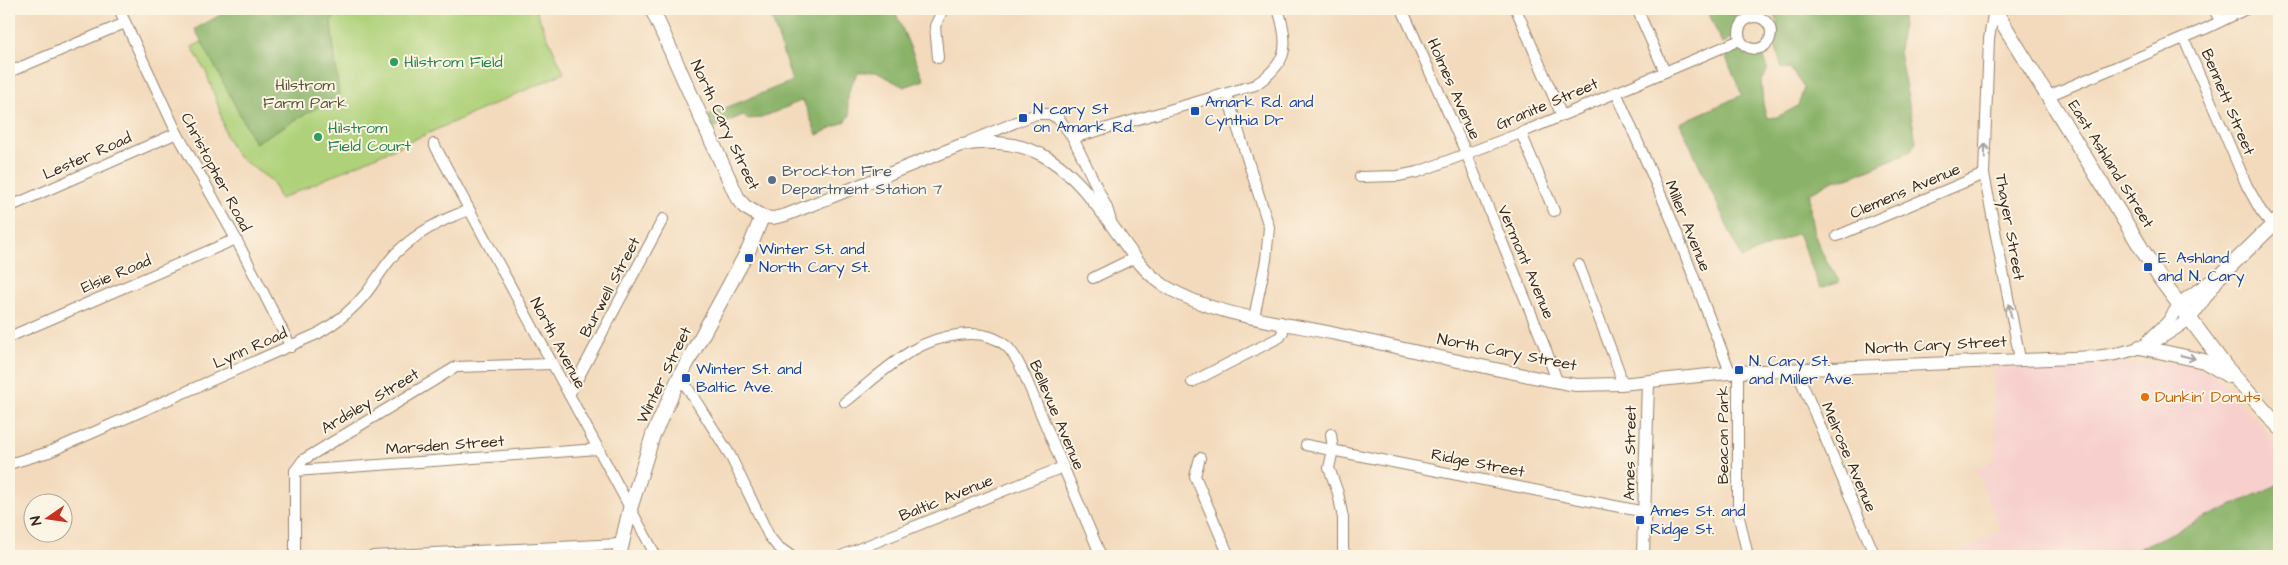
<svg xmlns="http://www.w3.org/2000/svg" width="2288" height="565" font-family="'Architects Daughter',sans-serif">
	<rect width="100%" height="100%" fill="#fcf5e5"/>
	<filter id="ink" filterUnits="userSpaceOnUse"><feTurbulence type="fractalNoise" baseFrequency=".02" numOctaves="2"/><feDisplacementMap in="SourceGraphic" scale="10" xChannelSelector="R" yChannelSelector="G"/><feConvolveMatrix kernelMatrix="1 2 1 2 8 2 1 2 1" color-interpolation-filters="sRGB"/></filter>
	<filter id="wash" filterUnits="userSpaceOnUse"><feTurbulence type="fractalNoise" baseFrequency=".0096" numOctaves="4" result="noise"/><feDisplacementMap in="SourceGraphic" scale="20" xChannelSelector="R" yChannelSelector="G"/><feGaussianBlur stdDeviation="1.12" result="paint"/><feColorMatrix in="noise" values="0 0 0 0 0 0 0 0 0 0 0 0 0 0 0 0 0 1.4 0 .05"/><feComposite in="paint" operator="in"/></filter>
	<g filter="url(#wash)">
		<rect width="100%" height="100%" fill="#f3dabc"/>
		<!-- built -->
		<polygon fill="#f7d0ce" points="2170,363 2203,370 2224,384 2279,446 2279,484 2122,556 1954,556 2000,530 1976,469 1996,459 1993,367"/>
		<!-- green -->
		<polygon fill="#aed179" stroke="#747e4c" points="263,9 535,9 564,73 280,199 272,181 237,156 226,136 219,108 206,72 192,47"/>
		<!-- forest -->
		<g fill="#8ab369" stroke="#626e44">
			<polygon points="231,9 341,9 331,22 339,95 255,143 195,29"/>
			<path d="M769 9H894L924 80 904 87 876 72H859C849 85 845 99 850 115L846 121 817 135 803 100 761 118 747 119 743 115 713 128 708 115 792 81Z"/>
			<polygon points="1707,9 1732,9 1738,25 1736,35 1722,43"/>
			<path d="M1771 9H1912L1903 14 1899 52 1916 141 1911 151 1851 177 1829 182 1810 193C1808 230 1820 252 1840 282L1820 288 1798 233 1742 258 1680 123 1742 95 1723 50 1737 46 1762 54C1768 65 1770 71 1761 80L1763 104 1767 118 1777 117 1798 106 1804 88 1790 68H1782L1775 45 1778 22Z"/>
			<polygon points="2279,484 2279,556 2122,556"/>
		</g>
	</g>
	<g filter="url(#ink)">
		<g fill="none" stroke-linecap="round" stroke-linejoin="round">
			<defs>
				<g id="minor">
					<polyline points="119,9 177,133 236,239 291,347"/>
					<polyline points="1402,9 1466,153 1546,350 1557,381"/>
					<polyline points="1516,9 1561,114"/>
					<polyline points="1637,9 1665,72"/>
					<polyline points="1994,9 1989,39 1984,174 2020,359"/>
					<polyline points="2214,9 2220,21"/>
					<circle cx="1755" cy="33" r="16"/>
					<polyline points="2184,39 2247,186 2261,211 2272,225"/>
					<polyline points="938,58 935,26 943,9"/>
					<polyline points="9,72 125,23"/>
					<polyline points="1616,92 1673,223 1730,372"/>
					<polyline points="1227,95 1269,227 1266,260 1254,317"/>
					<polyline points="2048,96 2207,28 2246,9"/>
					<polyline points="1521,133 1554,211"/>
					<path d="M1073 138 1255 85C1288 63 1290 46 1278 9"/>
					<polyline points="970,141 1036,114 1050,114 1060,120 1073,138 1107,208 1111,221"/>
					<polyline points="434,144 656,556"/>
					<polyline points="1360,177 1398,176 1418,172 1521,133 1740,40"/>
					<polyline points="9,207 177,133"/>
					<polyline points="1837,236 1984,174"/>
					<polyline points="1579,265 1619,371 1621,384"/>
					<polyline points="1093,278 1134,258"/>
					<polyline points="9,337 236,239"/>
					<polyline points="1796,369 1875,556"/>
					<polyline points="1738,372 1738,513 1748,556"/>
					<polyline points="680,376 730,455 769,536 777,546 791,556"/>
					<polyline points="1192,382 1280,337 1283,332 1281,322"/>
					<polyline points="569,395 663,219"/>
					<path d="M845 402C867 385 889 364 913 350 937 336 981 325 1005 345 1014 352 1019 364 1024 374L1101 556"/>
					<polyline points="1331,434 1333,450 1329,468 1338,493 1343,518 1343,549 1346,556"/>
					<polyline points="1306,445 1645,512"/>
					<polyline points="1200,458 1195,476 1229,556"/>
					<path d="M9 464 49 452 317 334C336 323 353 310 367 292 377 279 385 264 397 252 417 233 443 219 469 210"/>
					<polyline points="295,471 598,449"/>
					<polyline points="295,556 295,471 303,460 456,367 552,364"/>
					<polyline points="373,556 620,544"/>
					<polyline points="841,556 1063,467"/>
				</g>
				<g id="tertiary">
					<path d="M762 217 773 218 786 215 961 145C1039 133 1071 169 1113 227 1129 249 1142 271 1165 286 1213 316 1281 322 1336 334 1416 351 1496 371 1576 385L1621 384 1738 372 2095 357C2135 353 2157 343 2189 319"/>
					<polyline points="2148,341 2168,322 2179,305"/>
					<polyline points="1643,556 1648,382"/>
				</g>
				<g id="secondary">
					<polyline points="1994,9 2161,280 2225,366 2279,427"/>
					<polyline points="2179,305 2211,282"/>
					<polyline points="2189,319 2218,278 2279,219"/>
					<polyline points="2140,347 2204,361 2229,376"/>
					<polyline points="619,556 630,509 653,435 680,376 749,249 762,217 745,207 738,199 652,9"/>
				</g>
			</defs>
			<!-- minor casing -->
			<use href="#minor" stroke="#97826d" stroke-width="12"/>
			<!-- tertiary casing -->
			<use href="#tertiary" stroke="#97826d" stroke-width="14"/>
			<!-- secondary casing -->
			<use href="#secondary" stroke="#97826d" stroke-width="16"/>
			<!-- minor -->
			<use href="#minor" stroke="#fff" stroke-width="10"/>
			<!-- tertiary -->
			<use href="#tertiary" stroke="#fff" stroke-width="12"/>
			<!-- secondary -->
			<use href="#secondary" stroke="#fff" stroke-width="14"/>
		</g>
		<!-- one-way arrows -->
		<defs><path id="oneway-shaft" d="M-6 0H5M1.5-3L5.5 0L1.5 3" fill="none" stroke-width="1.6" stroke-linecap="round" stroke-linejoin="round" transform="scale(1.25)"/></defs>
		<g stroke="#a79f9a">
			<use href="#oneway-shaft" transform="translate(1985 151) rotate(-88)"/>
			<use href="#oneway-shaft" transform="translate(2010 311) rotate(-101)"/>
			<use href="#oneway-shaft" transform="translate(2188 357) rotate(14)"/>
		</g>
	</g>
	<!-- markers -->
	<g fill="#2e9e5b" stroke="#fcf5e5" stroke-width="2">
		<circle cx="394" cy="62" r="5"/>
		<circle cx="318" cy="137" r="5"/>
	</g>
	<g fill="#1a4fb4" stroke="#fcf5e5" stroke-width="2">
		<rect x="1190" y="106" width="10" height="10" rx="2.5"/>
		<rect x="1018" y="113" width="10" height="10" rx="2.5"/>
		<rect x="744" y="253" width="10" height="10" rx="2.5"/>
		<rect x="2143" y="262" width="10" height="10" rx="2.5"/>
		<rect x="1734" y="365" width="10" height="10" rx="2.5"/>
		<rect x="681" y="373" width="10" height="10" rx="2.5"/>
		<rect x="1635" y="515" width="10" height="10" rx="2.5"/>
	</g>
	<circle fill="#5c6f8a" stroke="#fcf5e5" stroke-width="2" cx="772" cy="180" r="5"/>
	<circle fill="#e8710a" stroke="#fcf5e5" stroke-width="2" cx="2145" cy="397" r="5"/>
	<g text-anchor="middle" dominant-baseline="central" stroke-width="4" stroke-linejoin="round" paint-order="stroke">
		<!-- leisure labels -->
		<g font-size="16" fill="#27864d" stroke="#fcf5e5" text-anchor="start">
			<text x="404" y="62">Hilstrom Field</text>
			<text x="328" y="128">Hilstrom<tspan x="328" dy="18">Field Court</tspan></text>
		</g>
		<!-- park labels -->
		<g font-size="16" fill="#585435" stroke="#fcf5e5">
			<text x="305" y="85">Hilstrom<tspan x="305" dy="18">Farm Park</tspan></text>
		</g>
		<!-- street labels -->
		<g font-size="16" fill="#3b2a1e" stroke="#fcf5e5">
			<text transform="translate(1454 89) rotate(66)">Holmes Avenue</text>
			<text transform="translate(2228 102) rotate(67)">Bennett Street</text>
			<text transform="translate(1547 104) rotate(-23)">Granite Street</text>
			<text transform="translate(725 125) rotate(65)">North Cary Street</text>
			<text transform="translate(87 156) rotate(-24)">Lester Road</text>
			<text transform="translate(2111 164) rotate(58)">East Ashland Street</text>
			<text transform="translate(216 172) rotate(62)">Christopher Road</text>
			<text transform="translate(1905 191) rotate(-23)">Clemens Avenue</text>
			<text transform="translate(1688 226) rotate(68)">Miller Avenue</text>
			<text transform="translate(2010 227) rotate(80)">Thayer Street</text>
			<text transform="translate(1526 262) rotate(67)">Vermont Avenue</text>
			<text transform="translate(116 274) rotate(-23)">Elsie Road</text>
			<text transform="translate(610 287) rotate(-62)">Burwell Street</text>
			<text transform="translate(558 343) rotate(62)">North Avenue</text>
			<text transform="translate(1936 345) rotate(-3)">North Cary Street</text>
			<text transform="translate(250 348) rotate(-24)">Lynn Road</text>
			<text transform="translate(1507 352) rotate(11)">North Cary Street</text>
			<text transform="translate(664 375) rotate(-64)">Winter Street</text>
			<text transform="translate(370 401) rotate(-31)">Ardsley Street</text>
			<text transform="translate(1057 415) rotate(67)">Bellevue Avenue</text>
			<text transform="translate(1723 435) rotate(-90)">Beacon Park</text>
			<text transform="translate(445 445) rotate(-4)">Marsden Street</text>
			<text transform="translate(1630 453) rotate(-89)">Ames Street</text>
			<text transform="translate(1849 457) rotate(67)">Melrose Avenue</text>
			<text transform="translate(1478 463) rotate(11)">Ridge Street</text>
			<text transform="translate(946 498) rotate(-22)">Baltic Avenue</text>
		</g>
		<!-- transit labels -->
		<g font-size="16" fill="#164399" stroke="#fcf5e5" text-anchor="start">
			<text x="1205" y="102">Amark Rd. and<tspan x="1205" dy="18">Cynthia Dr</tspan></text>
			<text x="1033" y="109">N cary St<tspan x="1033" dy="18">on Amark Rd.</tspan></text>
			<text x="759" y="249">Winter St. and<tspan x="759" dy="18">North Cary St.</tspan></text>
			<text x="2158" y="258">E. Ashland<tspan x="2158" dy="18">and N. Cary</tspan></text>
			<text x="1749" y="361">N. Cary St.<tspan x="1749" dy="18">and Miller Ave.</tspan></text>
			<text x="696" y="369">Winter St. and<tspan x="696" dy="18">Baltic Ave.</tspan></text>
			<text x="1650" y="511">Ames St. and<tspan x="1650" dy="18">Ridge St.</tspan></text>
		</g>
		<!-- service labels -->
		<g font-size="16" fill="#4e5e75" stroke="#fcf5e5" text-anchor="start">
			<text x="782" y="171">Brockton Fire<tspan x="782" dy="18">Department Station 7</tspan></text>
		</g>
		<!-- food labels -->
		<g font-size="16" fill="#c56008" stroke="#fcf5e5" text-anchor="start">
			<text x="2155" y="397">Dunkin' Donuts</text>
		</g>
	</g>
	<!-- margin -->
	<rect width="2288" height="565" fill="none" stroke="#fcf5e5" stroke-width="30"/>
	<!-- north arrow -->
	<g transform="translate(48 518) rotate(257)"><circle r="24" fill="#fcf5e5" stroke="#afa495"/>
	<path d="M0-4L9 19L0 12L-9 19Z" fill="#c8321e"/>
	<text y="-8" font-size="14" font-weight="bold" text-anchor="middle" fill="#3b2a1e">N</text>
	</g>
</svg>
